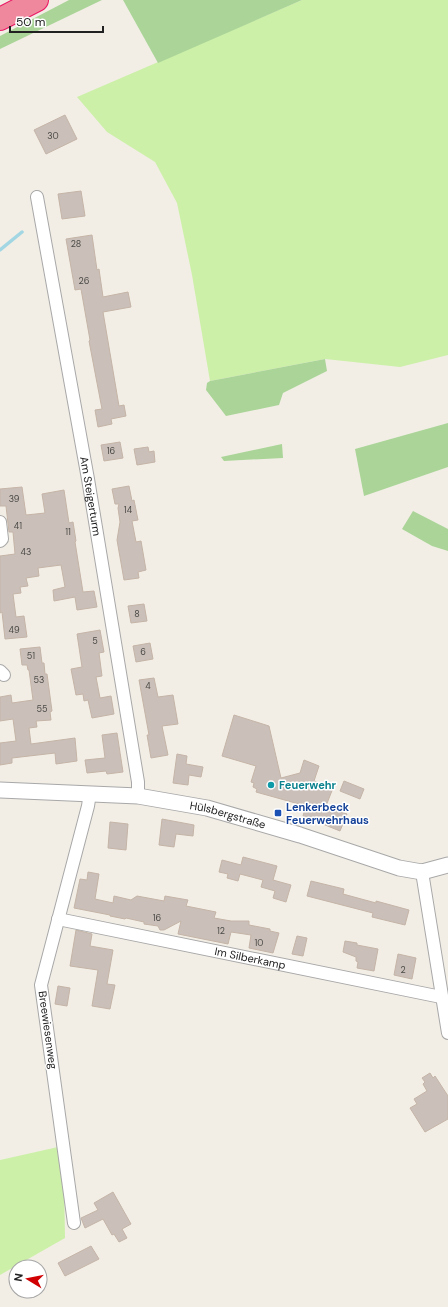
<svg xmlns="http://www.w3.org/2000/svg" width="448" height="1307" font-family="'DM Sans',sans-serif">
	<rect width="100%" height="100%" fill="#f2eee6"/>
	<!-- grass -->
	<g fill="#cdf0a9">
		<polygon points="302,0 448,0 448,355 400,367 325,359 210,381 192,275 177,203 155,162 107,132 77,97"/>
		<polygon points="58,1147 64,1179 65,1238 0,1275 0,1160"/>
	</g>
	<!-- forest -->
	<g fill="#abd598">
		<polygon points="69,0 102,0 0,49 0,36"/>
		<polygon points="123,0 302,0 158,63"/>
		<polygon points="325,359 327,371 283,393 279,405 226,416 206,390 207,383 210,381"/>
		<polygon points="448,423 448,467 364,496 355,449"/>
		<polygon points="282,444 283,458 224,461 221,457"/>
		<polygon points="413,511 448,529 448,551 432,546 402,529"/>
	</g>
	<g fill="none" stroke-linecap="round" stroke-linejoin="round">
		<!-- stream -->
		<polyline stroke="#a3d6e3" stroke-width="3.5" points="0,250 22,232"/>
	</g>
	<!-- building -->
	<g fill="#cac0b9" stroke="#c5b4a7">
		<polygon points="65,115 77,139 46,154 34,130"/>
		<polygon points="81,191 85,216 62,219 58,194"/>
		<polygon points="92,235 97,270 99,269 103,297 128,292 131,307 103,312 119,406 124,405 126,416 111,419 112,424 98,427 95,410 102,409 89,341 90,340 81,289 75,290 66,239"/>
		<polygon points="120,442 123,458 104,461 101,445"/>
		<polygon points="148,447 149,452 154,451 155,462 137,465 134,449"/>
		<polygon points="129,486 132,501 134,500 138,520 132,521 136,542 141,541 146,570 138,572 139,578 124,580 117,540 120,522 118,508 119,504 115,504 112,489"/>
		<polygon points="22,487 26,515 45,513 42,494 64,490 69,523 73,522 76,541 75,542 83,592 94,591 97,607 77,610 75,597 54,601 53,590 65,587 61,565 38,568 39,576 26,578 28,586 20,587 21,593 13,594 16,617 24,616 27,637 5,639 2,612 0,613 0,556 15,554 13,532 9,532 6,506 0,506 0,489"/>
		<polygon points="144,604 147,621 131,623 128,606"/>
		<polygon points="100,630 104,652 99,653 102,676 96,677 100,698 111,696 114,714 92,718 88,700 84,701 83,694 76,695 71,669 82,667 77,634"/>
		<polygon points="150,643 153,659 136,662 133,646"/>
		<polygon points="40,647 42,663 44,663 45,674 47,674 52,711 50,712 51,720 36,721 37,727 29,728 31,744 75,738 77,761 56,764 55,753 12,758 12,763 0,765 0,743 16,741 13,719 0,721 0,697 11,695 12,703 33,700 29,670 28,670 27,665 22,665 20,649"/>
		<polygon points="154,678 158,697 173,695 178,724 162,726 168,755 151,758 147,735 149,735 139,680"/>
		<polygon points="234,715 269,726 281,778 300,773 304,760 319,766 314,781 333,788 326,806 347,814 340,831 303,816 306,806 256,792 257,789 253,787 254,783 251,782 256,766 222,756"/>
		<polygon points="117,733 123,772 107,774 106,771 87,773 85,760 105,758 102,735"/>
		<polygon points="177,754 187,756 186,764 203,767 201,777 189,775 188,785 173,783"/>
		<polygon points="344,781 364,789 360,799 340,791"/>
		<polygon points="162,819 194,825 193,836 176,834 174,847 159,845"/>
		<polygon points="110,822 128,824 126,850 108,848"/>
		<polygon points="243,857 277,866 273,880 291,885 286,902 273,898 275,891 261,887 263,880 240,874 238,881 227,878 228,874 219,872 222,860 241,865"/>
		<polygon points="88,872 99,874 95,899 113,903 114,896 131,900 137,896 164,901 165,896 188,900 186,906 216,912 214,918 231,921 249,921 249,925 270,929 270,931 279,933 273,953 249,948 251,935 231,932 228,944 178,934 181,921 164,930 160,930 158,926 144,924 144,922 126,918 125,919 110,916 110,915 74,908 80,879 87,880"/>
		<polygon points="311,881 344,889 343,894 376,903 376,901 409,910 405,925 372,917 373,913 307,896"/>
		<polygon points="76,930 92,934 90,946 113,950 107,984 115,985 110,1009 92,1006 98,970 70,966"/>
		<polygon points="297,936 307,938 303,956 292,954"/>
		<polygon points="345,941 357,943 357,945 378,949 374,971 357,968 358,962 356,961 356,957 343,952"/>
		<polygon points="398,954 416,958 412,979 394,975"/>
		<polygon points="58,986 70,988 67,1006 55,1004"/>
		<polygon points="430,1073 433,1078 435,1076 448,1096 448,1119 425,1132 410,1108 417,1104 414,1099 427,1091 423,1084 425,1082 422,1078"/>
		<polygon points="113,1192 131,1224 122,1229 127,1238 119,1242 114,1234 112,1235 103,1219 85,1228 81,1218 98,1210 94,1203"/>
		<polygon points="91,1246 99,1259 65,1276 58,1263"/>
	</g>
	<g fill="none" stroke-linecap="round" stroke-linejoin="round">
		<defs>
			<g id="minor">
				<path id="s1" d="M37 197 88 479 138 782V796"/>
				<polyline points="0,522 2,539 0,541"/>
				<polyline points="0,671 4,675"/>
				<polyline points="422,872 448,1033"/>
				<path id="s2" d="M58 919 441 997"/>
				<polyline points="74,1223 41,985 88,806 90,793"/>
			</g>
			<g id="tertiary">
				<path id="s3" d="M0 790 138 796 207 808 300 835 399 868 422 872 448 865"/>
			</g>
			<polyline id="motorway" points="0,19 37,0"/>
		</defs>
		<!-- minor casing -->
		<use href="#minor" stroke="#a8a8a8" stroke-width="14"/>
		<!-- tertiary casing -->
		<use href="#tertiary" stroke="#a8a8a8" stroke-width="17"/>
		<!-- motorway casing -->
		<use href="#motorway" stroke="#eb1864" stroke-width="24"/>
		<!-- minor -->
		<use href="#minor" stroke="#fff" stroke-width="12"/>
		<!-- tertiary -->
		<use href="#tertiary" stroke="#fff" stroke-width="15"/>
		<!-- motorway -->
		<use href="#motorway" stroke="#ef889d" stroke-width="22"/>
	</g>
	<!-- markers -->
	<circle fill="#0f9aa8" stroke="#fff" stroke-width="1.5" cx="271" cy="785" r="4"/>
	<rect fill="#1a4fb4" stroke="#fff" stroke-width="1.5" x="274" y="809" width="8" height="8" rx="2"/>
	<g text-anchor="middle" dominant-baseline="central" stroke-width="3" stroke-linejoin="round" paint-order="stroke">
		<!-- number labels -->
		<g font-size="9" fill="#4b4947">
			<text x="53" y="136">30</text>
			<text x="76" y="244">28</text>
			<text x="84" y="281">26</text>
			<text x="111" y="451">16</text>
			<text x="14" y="499">39</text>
			<text x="128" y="510">14</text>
			<text x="18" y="526">41</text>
			<text x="68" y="532">11</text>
			<text x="26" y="552">43</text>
			<text x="137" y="614">8</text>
			<text x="14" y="630">49</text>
			<text x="95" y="641">5</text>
			<text x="143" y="652">6</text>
			<text x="31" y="656">51</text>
			<text x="39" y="680">53</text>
			<text x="148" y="686">4</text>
			<text x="42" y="709">55</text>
			<text x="157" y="918">16</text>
			<text x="221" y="931">12</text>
			<text x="259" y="943">10</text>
			<text x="403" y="970">2</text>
		</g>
		<!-- street labels -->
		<g font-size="11" fill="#212121" stroke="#fff">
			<text stroke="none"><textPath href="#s1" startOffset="304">Am Steigerturm</textPath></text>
			<text stroke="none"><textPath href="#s3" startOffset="230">Hülsbergstraße</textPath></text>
			<text stroke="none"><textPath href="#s2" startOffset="196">Im Silberkamp</textPath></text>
			<text transform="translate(48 1030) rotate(82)">Breewiesenweg</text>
		</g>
		<!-- culture labels -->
		<g font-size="11" font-weight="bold" fill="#0d838f" stroke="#fff" text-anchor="start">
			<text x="279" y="785">Feuerwehr</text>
		</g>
		<!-- transit labels -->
		<g font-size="11" font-weight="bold" fill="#164399" stroke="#fff" text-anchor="start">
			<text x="286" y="807">Lenkerbeck<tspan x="286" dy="13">Feuerwehrhaus</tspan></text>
		</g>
	</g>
	<!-- north arrow -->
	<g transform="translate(28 1279) rotate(280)"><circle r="19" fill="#ffffff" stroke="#a6a6a6"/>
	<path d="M0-3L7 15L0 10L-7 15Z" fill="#d10003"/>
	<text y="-6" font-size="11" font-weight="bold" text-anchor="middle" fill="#212121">N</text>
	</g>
	<!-- scale -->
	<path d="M10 26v6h93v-6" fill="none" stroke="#212121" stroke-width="2"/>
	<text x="16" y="26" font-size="12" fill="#212121" stroke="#ffffff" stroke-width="3" paint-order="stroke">50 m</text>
</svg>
